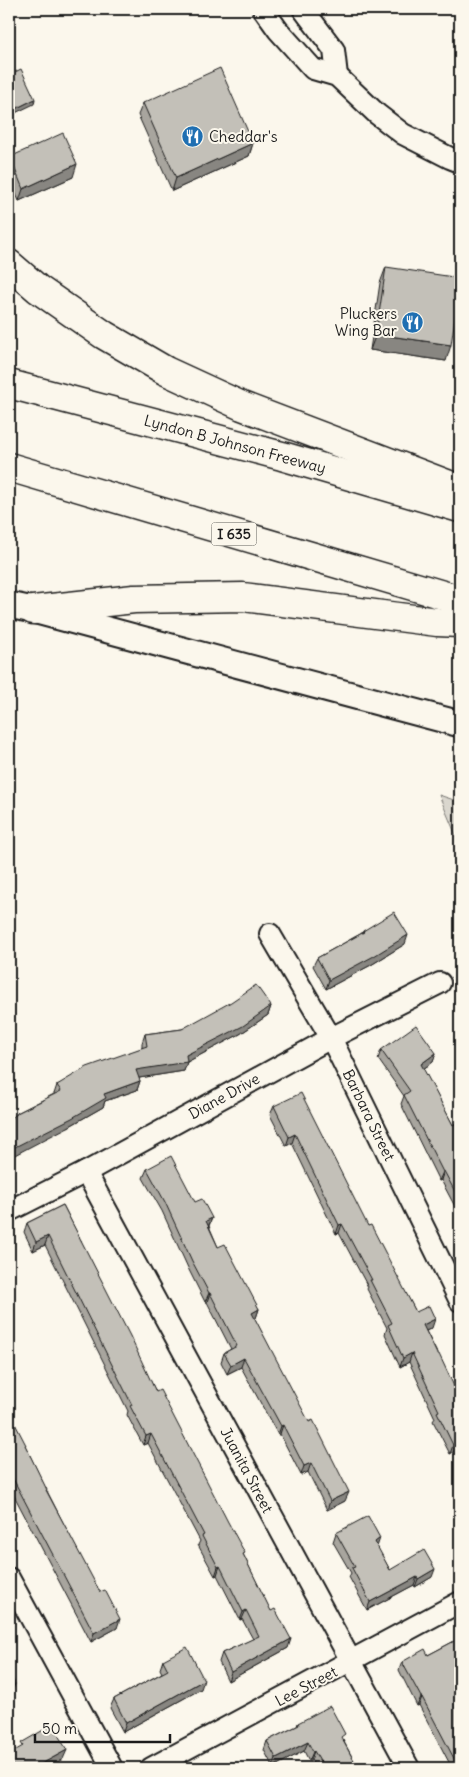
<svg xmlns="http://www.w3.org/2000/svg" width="469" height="1777" font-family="Delius,sans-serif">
	<rect width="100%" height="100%" fill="#fbf7ec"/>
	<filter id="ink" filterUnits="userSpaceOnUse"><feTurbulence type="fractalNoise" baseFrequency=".02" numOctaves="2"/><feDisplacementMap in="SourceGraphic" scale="10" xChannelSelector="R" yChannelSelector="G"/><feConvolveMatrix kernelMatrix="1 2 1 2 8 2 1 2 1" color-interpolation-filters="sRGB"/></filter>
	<g filter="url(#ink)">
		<!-- green -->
		<polygon fill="#dad7ce" stroke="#7b7a75" points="439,795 460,802 460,846 460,845"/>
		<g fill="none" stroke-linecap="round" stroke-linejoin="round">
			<defs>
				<g id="minor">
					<polyline points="263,9 278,30 313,69 337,76 377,114 403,134 450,158 460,162"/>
					<polyline points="303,9 334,50 337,76"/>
					<polyline points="270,934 331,1038 460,1301"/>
					<polyline points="86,1172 409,1768"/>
					<polyline points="9,1211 86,1172 331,1038 440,983"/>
					<polyline points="9,1578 112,1768"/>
					<polyline points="151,1768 460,1602"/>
				</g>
				<polyline id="major" points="9,605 33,610 460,724"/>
				<g id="highway">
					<polyline points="9,264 38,289 104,335 166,371 242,406 460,489"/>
					<polyline points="9,384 282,456 460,508"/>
					<polyline points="9,467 460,600"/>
					<polyline points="33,610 134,599 243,597 437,622 460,623"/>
				</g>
			</defs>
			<!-- minor casing -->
			<use href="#minor" stroke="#1c1c1c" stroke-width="24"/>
			<!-- major casing -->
			<use href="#major" stroke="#1c1c1c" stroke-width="29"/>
			<!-- highway casing -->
			<use href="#highway" stroke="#1c1c1c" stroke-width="31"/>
			<!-- minor -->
			<use href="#minor" stroke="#fbf7ec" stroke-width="20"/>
			<!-- major -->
			<use href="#major" stroke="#fbf7ec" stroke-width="25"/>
			<!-- highway -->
			<use href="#highway" stroke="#fbf7ec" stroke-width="28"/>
		</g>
		<!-- wall -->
		<g fill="#a8a59e" stroke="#1c1c1c">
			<polygon points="143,103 253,143 249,156 172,191 138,115"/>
			<polygon points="10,157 73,177 19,201 9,178 9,160"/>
			<polygon points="386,267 446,361 370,350 380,283"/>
			<polygon points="363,931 405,944 371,965 326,989 313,966 317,958 362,933"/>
			<polygon points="271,1006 268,1015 240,1034 187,1062 184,1071 139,1078 140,1081 137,1090 105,1101 103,1107 68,1127 16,1115 17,1113 54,1094 57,1085 142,1048 142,1043 145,1034 182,1029"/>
			<polygon points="381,1050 436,1053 433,1062 423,1069 453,1125 460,1121 460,1216 441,1180 439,1181 401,1104 404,1096 378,1059"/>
			<polygon points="274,1106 368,1226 416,1312 432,1328 426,1331 460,1399 460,1462 455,1451 450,1454 433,1421 435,1418 409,1362 400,1367 385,1334 387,1328 367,1289 368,1287 339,1233 336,1234 292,1143 286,1146 270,1115"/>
			<polygon points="147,1169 195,1202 212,1218 209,1226 218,1247 259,1309 256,1318 255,1319 345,1501 327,1510 308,1472 301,1475 280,1434 278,1435 241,1367 227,1374 221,1362 224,1353 231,1349 207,1302 205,1302 189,1270 162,1211 143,1178"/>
			<polygon points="63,1205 156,1392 244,1556 288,1648 228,1681 219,1662 222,1653 253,1639 242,1619 240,1620 217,1575 215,1576 198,1545 200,1541 148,1443 143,1445 127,1415 128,1411 45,1245 33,1251 24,1232 27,1223"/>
			<polygon points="9,1412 47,1491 117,1628 91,1642 9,1486"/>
			<polygon points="336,1533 377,1547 390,1570 432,1577 415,1587 414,1585 367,1610 349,1577 351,1573 333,1542"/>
			<polygon points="460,1638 460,1682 457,1684 460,1768 452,1768 419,1705 417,1706 399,1670 402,1662 428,1655"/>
			<polygon points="163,1660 201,1689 123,1732 110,1708 114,1699 162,1673 160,1669"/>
			<polygon points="298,1723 343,1740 358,1768 316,1768 311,1760 309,1761 304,1751 273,1767 264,1750 267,1741 297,1726"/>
		</g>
		<!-- shaded-wall -->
		<g fill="#888681" stroke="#1c1c1c">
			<polygon points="35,99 34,104 9,116 9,112"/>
			<polygon points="253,143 249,156 172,191 176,178"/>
			<polygon points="77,164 73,177 19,201 23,189"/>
			<polygon points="376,334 451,345 446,361 370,350"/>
			<polygon points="408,935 405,944 371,965 326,989 329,980"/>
			<polygon points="271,1006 268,1015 240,1034 187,1062 184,1071 133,1079 136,1070 186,1055"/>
			<polygon points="436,1053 433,1062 417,1073 421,1064"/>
			<polygon points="140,1081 137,1090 105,1101 103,1107 68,1127 9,1158 9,1150 104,1094"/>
			<polygon points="295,1134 292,1143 286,1146 289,1137"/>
			<polygon points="444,1171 441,1180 439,1181 443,1172"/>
			<polygon points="212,1218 208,1227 206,1221"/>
			<polygon points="342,1224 339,1233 336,1234 339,1225"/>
			<polygon points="48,1236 45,1245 33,1251 36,1242"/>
			<polygon points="209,1293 210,1293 207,1302 205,1302"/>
			<polygon points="259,1309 256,1318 249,1322 252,1313"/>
			<polygon points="435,1319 432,1328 420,1334 423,1325"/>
			<polygon points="412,1353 409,1362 400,1367 403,1358"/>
			<polygon points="244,1358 241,1367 227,1374 231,1365"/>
			<polygon points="12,1396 9,1405 9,1397"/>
			<polygon points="283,1425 280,1434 278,1435 281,1426"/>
			<polygon points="151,1434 148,1443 143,1445 146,1436"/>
			<polygon points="458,1442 455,1451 450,1454 453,1445"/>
			<polygon points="311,1463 308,1472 301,1475 304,1466"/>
			<polygon points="349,1492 345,1501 327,1510 330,1501"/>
			<polygon points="380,1538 377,1547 375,1542"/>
			<polygon points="220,1566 217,1575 215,1576 218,1567"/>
			<polygon points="435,1569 432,1577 415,1587 418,1579"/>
			<polygon points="417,1577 414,1585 367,1610 370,1602"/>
			<polygon points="246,1610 242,1619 240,1620 243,1612"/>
			<polygon points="120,1619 117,1628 91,1642 94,1633"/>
			<polygon points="291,1639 288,1648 228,1681 231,1672"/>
			<polygon points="460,1676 460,1682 451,1688 454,1679"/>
			<polygon points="204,1680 201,1689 123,1732 126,1723"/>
			<polygon points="15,1684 12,1693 9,1695 9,1688"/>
			<polygon points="421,1697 422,1697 419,1705 417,1706"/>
			<polygon points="308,1742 304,1751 273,1767 276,1758"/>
			<polygon points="67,1750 63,1759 47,1768 34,1768"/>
			<polygon points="314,1751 311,1760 309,1761 313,1752"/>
		</g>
		<!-- building -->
		<g fill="#c3c0b8" stroke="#1c1c1c">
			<polygon points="220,68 253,143 176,178 143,103"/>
			<polygon points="21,69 35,99 9,112 9,75"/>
			<polygon points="63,133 77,164 23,189 10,157"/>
			<polygon points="386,267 460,278 460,284 451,345 376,334"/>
			<polygon points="394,912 408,935 374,956 329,980 317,958 364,932 363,931"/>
			<polygon points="256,985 271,1006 243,1026 186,1055 187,1062 136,1070 140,1081 104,1094 106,1098 72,1118 9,1150 9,1119 17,1114 17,1113 61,1091 57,1085 87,1067 147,1046 145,1034 182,1029 231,1002"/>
			<polygon points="416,1025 436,1053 421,1064 453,1125 460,1121 460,1201 444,1171 443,1172 404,1095 410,1091 381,1050"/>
			<polygon points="301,1093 368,1226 371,1225 416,1312 429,1306 435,1319 423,1325 437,1354 439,1354 460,1399 460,1447 458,1442 453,1445 437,1412 439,1411 412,1353 403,1358 388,1325 392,1323 370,1280 372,1280 342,1224 339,1225 295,1134 289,1137 274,1106"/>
			<polygon points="171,1156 195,1202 202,1199 212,1218 206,1221 218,1247 225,1244 259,1309 252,1313 309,1422 313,1420 349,1492 330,1501 311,1463 304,1466 283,1425 281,1426 244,1358 231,1365 224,1353 237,1346 210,1293 209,1293 192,1261 165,1202 147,1169"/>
			<polygon points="63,1205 130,1336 156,1392 160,1390 228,1522 245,1553 243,1554 271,1611 275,1609 291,1639 231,1672 222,1653 259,1636 246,1610 243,1612 220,1566 218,1567 202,1536 204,1535 151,1434 146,1436 130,1406 132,1405 48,1236 36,1242 27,1223"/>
			<polygon points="9,1389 12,1396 9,1397"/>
			<polygon points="9,1412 26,1445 25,1445 47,1490 46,1490 100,1592 105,1590 120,1619 94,1633 9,1471"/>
			<polygon points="368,1516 380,1538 375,1542 390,1570 424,1550 435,1569 418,1579 417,1577 370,1602 352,1568 355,1567 336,1533"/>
			<polygon points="460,1638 460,1676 454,1679 460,1690 460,1768 459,1768 422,1697 421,1697 402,1662 425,1649 428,1655"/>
			<polygon points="187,1647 204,1680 126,1723 114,1699 168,1670 163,1660"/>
			<polygon points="9,1670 15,1684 9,1688"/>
			<polygon points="330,1706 345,1734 341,1737 358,1768 324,1768 314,1751 313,1752 308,1742 276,1758 267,1741 299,1725 298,1723"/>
			<polygon points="52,1725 67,1750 34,1768 9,1768 9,1754 23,1746 21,1743"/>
		</g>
	</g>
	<!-- icons -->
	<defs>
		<symbol id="restaurant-disc" viewBox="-11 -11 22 22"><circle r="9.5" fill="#1f6fb2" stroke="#fbf7ec"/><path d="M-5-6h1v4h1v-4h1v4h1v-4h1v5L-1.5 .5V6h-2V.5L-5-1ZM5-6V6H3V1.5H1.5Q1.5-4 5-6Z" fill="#fff"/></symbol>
	</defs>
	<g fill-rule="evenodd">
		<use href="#restaurant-disc" x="180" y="124" width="25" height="25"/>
		<use href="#restaurant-disc" x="400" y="310" width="25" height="25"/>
	</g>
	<g text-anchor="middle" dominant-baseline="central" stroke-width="4" stroke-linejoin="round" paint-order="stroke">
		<!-- shield labels -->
		<rect fill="#fbf7ec" stroke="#5f5e5a" stroke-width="1" x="211.5" y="522.5" width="45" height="23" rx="4"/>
		<g font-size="14" font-weight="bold" fill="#1c1c1c">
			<text x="234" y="534">I 635</text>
		</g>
		<!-- poi labels -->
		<g font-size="15" fill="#1c1c1c" stroke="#fbf7ec" text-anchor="start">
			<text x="209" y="136">Cheddar's</text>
			<text x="397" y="313" text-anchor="end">Pluckers<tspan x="397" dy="17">Wing Bar</tspan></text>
		</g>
		<!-- street labels -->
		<g font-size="15" fill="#1c1c1c" stroke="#fbf7ec">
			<text transform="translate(235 444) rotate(15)">Lyndon B Johnson Freeway</text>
			<text transform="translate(224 1096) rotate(-29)">Diane Drive</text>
			<text transform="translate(369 1115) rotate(64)">Barbara Street</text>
			<text transform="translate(247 1470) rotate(62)">Juanita Street</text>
			<text transform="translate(306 1686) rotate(-28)">Lee Street</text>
		</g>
	</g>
	<!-- margin -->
	<rect width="469" height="1777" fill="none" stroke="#fbf7ec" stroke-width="30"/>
	<rect x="15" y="15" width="439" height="1747" fill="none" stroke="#1c1c1c" stroke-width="2" filter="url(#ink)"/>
	<!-- scale -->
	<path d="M35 1734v8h135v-8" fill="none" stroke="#1c1c1c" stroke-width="2.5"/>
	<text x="42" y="1734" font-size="15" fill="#1c1c1c" stroke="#fbf7ec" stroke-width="4" paint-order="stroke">50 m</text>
</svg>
